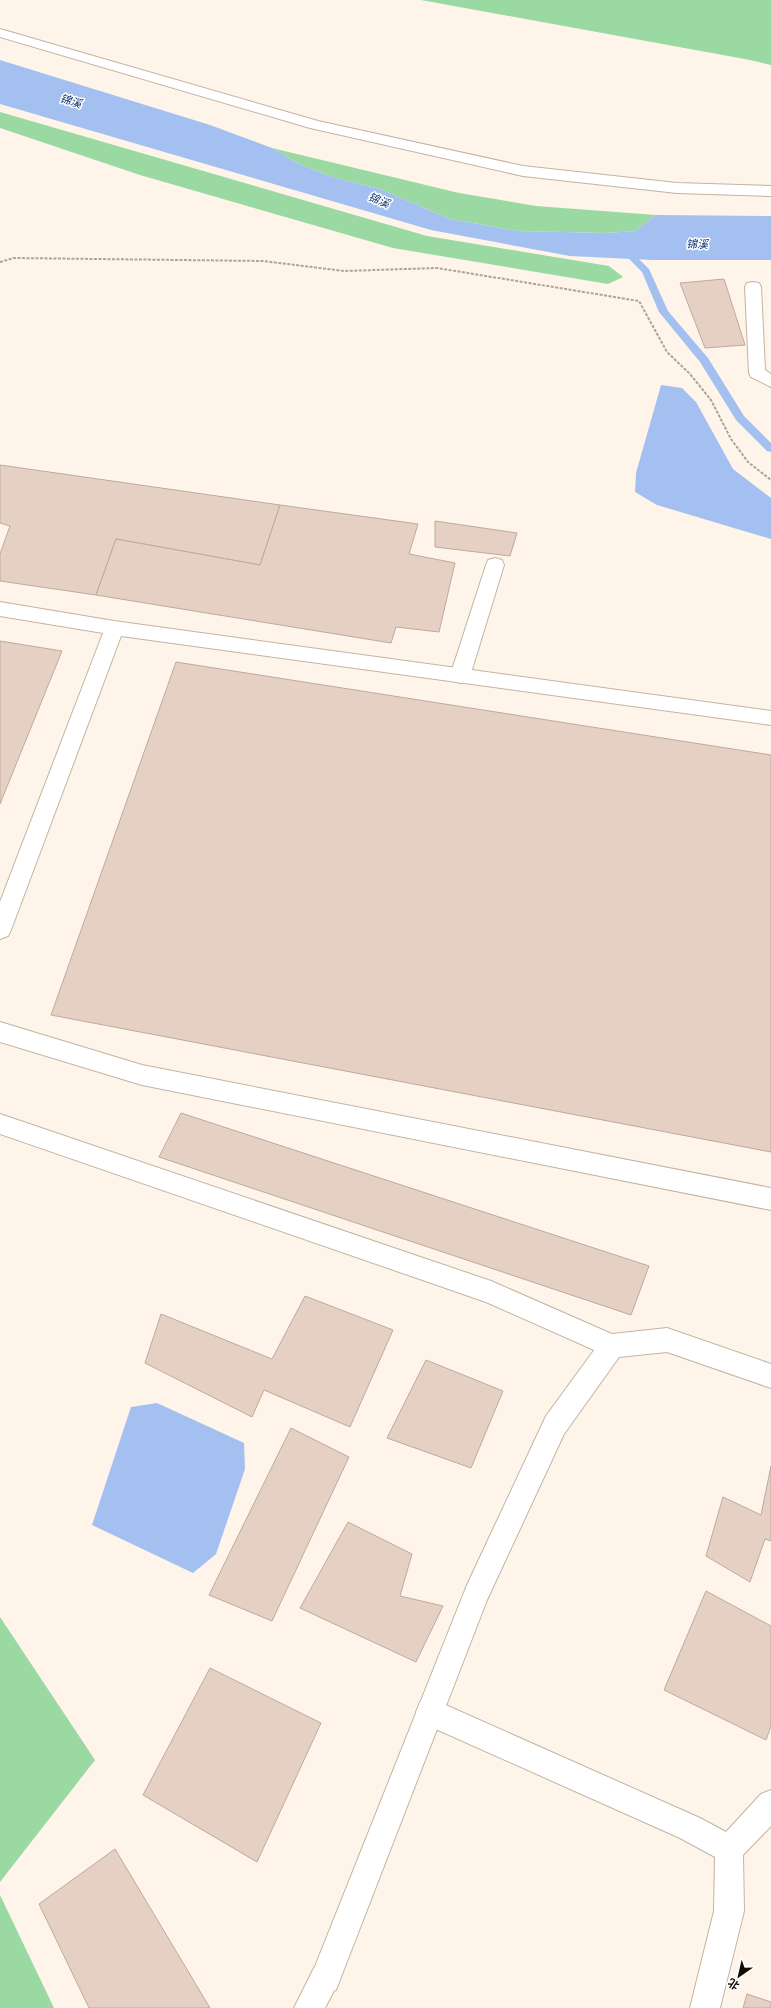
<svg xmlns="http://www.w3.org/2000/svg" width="771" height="2008" font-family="'Times New Roman','Noto Sans SC',serif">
	<rect width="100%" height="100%" fill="#fef4e9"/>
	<!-- green -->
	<g fill="#9ad9a1">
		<polygon points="421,0 771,0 771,65 750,60"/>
		<polygon points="0,112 427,236 609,266 623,277 608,284 393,248 140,175 0,128"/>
		<polygon points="272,148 459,193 536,206 656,215 635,231 606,233 517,231 450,219 380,189 332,177 297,163"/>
		<polygon points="0,1617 95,1760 0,1882"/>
		<polygon points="0,1895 54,2008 0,2008"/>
	</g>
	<!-- water -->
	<g fill="#a4c0f1">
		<polygon points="0,60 210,125 272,148 297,163 332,177 380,189 450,219 517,231 606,233 635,231 656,215 771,216 771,260 652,260 570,256 431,230 0,104"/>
		<polygon points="661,385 682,388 696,402 733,469 771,498 771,539 657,505 635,492 636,473"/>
		<polygon points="157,1403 244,1443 245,1469 216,1554 193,1573 92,1525 131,1407"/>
	</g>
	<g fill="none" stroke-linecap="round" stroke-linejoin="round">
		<!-- stream -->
		<polygon fill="#a4c0f1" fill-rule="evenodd" points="621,243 624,244 649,269 668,311 708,358 744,416 771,443 771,452 767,451 736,420 700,362 659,312 642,272 616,246"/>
	</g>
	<!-- building -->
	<g fill="#e6d0c4" stroke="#bea99e">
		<polygon points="724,279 745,345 705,348 680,283"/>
		<polygon points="0,465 280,505 260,565 116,539 96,595 0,581 0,554 10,526 0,523"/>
		<polygon points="280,505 418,524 409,554 455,563 439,632 396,627 391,643 96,595 116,539 260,565"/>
		<polygon points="435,521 517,533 510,556 435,547"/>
		<polygon points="0,641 62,651 0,804"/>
		<polygon points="176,662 771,755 771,1152 51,1015"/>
		<polygon points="181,1113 649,1266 631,1315 159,1157"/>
		<polygon points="305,1296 393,1330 350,1427 264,1390 252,1417 145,1363 161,1314 272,1359"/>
		<polygon points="426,1360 503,1391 471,1468 387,1438"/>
		<polygon points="291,1428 349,1457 272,1621 209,1595"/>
		<polygon points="771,1466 771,1541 765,1539 750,1582 706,1556 723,1497 761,1515"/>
		<polygon points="348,1522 412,1554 400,1596 443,1606 416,1662 300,1608"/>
		<polygon points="706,1591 771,1626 771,1726 766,1740 664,1690"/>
		<polygon points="210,1668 321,1723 257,1862 143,1795"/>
		<polygon points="115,1849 210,2008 89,2008 39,1904"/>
		<polygon points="747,1994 771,2002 771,2008 743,2008"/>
	</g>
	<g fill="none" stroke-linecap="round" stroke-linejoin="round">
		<defs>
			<g id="lane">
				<polygon points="753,282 759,283 761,287 765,370 771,374 771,387 751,377 749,373 745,287 747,283"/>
				<polygon points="495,558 502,560 504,565 470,676 467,681 460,683 453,681 450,676 486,565 488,560"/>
				<polygon points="0,1114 491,1281 621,1338 624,1346 621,1354 612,1358 486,1302 0,1134"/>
				<polygon points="430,1698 700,1818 726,1832 761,1794 771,1790 771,1826 743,1855 744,1911 720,2008 690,2008 714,1911 715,1857 680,1838 420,1722 416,1712 420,1702"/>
				<polygon points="325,1964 336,1968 340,1979 325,2008 294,2008 314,1968"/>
			</g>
			<g id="street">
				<polygon points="0,602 114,621 771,711 771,725 121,636 11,930 8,936 0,939 0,902 103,633 0,616"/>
				<polygon points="0,1022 142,1065 771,1188 771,1210 142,1085 0,1042"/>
				<polygon points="667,1328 771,1364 771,1388 667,1352 619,1357 564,1434 487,1600 336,1990 325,1994 314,1990 310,1979 467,1585 546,1416 603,1338 612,1334"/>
			</g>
			<polygon id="secondary" points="0,29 318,121 523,166 677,183 771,186 771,196 677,193 523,176 310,128 0,37"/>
		</defs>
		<!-- lane casing -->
		<use href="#lane" stroke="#c3b4a3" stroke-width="2"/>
		<!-- street casing -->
		<use href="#street" stroke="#c3b4a3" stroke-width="2"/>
		<!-- secondary casing -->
		<use href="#secondary" stroke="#c3b4a3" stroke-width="2"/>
		<!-- path -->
		<polyline stroke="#aca49a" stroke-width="2" stroke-dasharray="3 1.5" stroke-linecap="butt" points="0,262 14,258 263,261 344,271 437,268 639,301 667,352 690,374 711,400 731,439 748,462 771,480"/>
		<!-- lane -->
		<use href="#lane" fill="#fff" fill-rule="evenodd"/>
		<!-- street -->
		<use href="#street" fill="#fff" fill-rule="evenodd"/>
		<!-- secondary -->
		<use href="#secondary" fill="#fff" fill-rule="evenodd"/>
	</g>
	<g text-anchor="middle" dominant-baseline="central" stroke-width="3" stroke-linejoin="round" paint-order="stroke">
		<!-- far-water labels -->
		<g font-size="11" font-style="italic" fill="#0b3075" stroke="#fff">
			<text transform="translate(71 101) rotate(17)">锦溪</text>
			<text transform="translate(379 200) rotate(23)">锦溪</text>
			<text transform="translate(697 244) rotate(1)">锦溪</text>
		</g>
	</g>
	<!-- north arrow -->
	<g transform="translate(739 1976) rotate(214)" stroke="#ffffff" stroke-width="3" paint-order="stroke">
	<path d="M0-3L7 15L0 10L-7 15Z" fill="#120d07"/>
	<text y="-6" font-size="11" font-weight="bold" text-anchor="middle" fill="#120d07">北</text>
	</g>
</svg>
